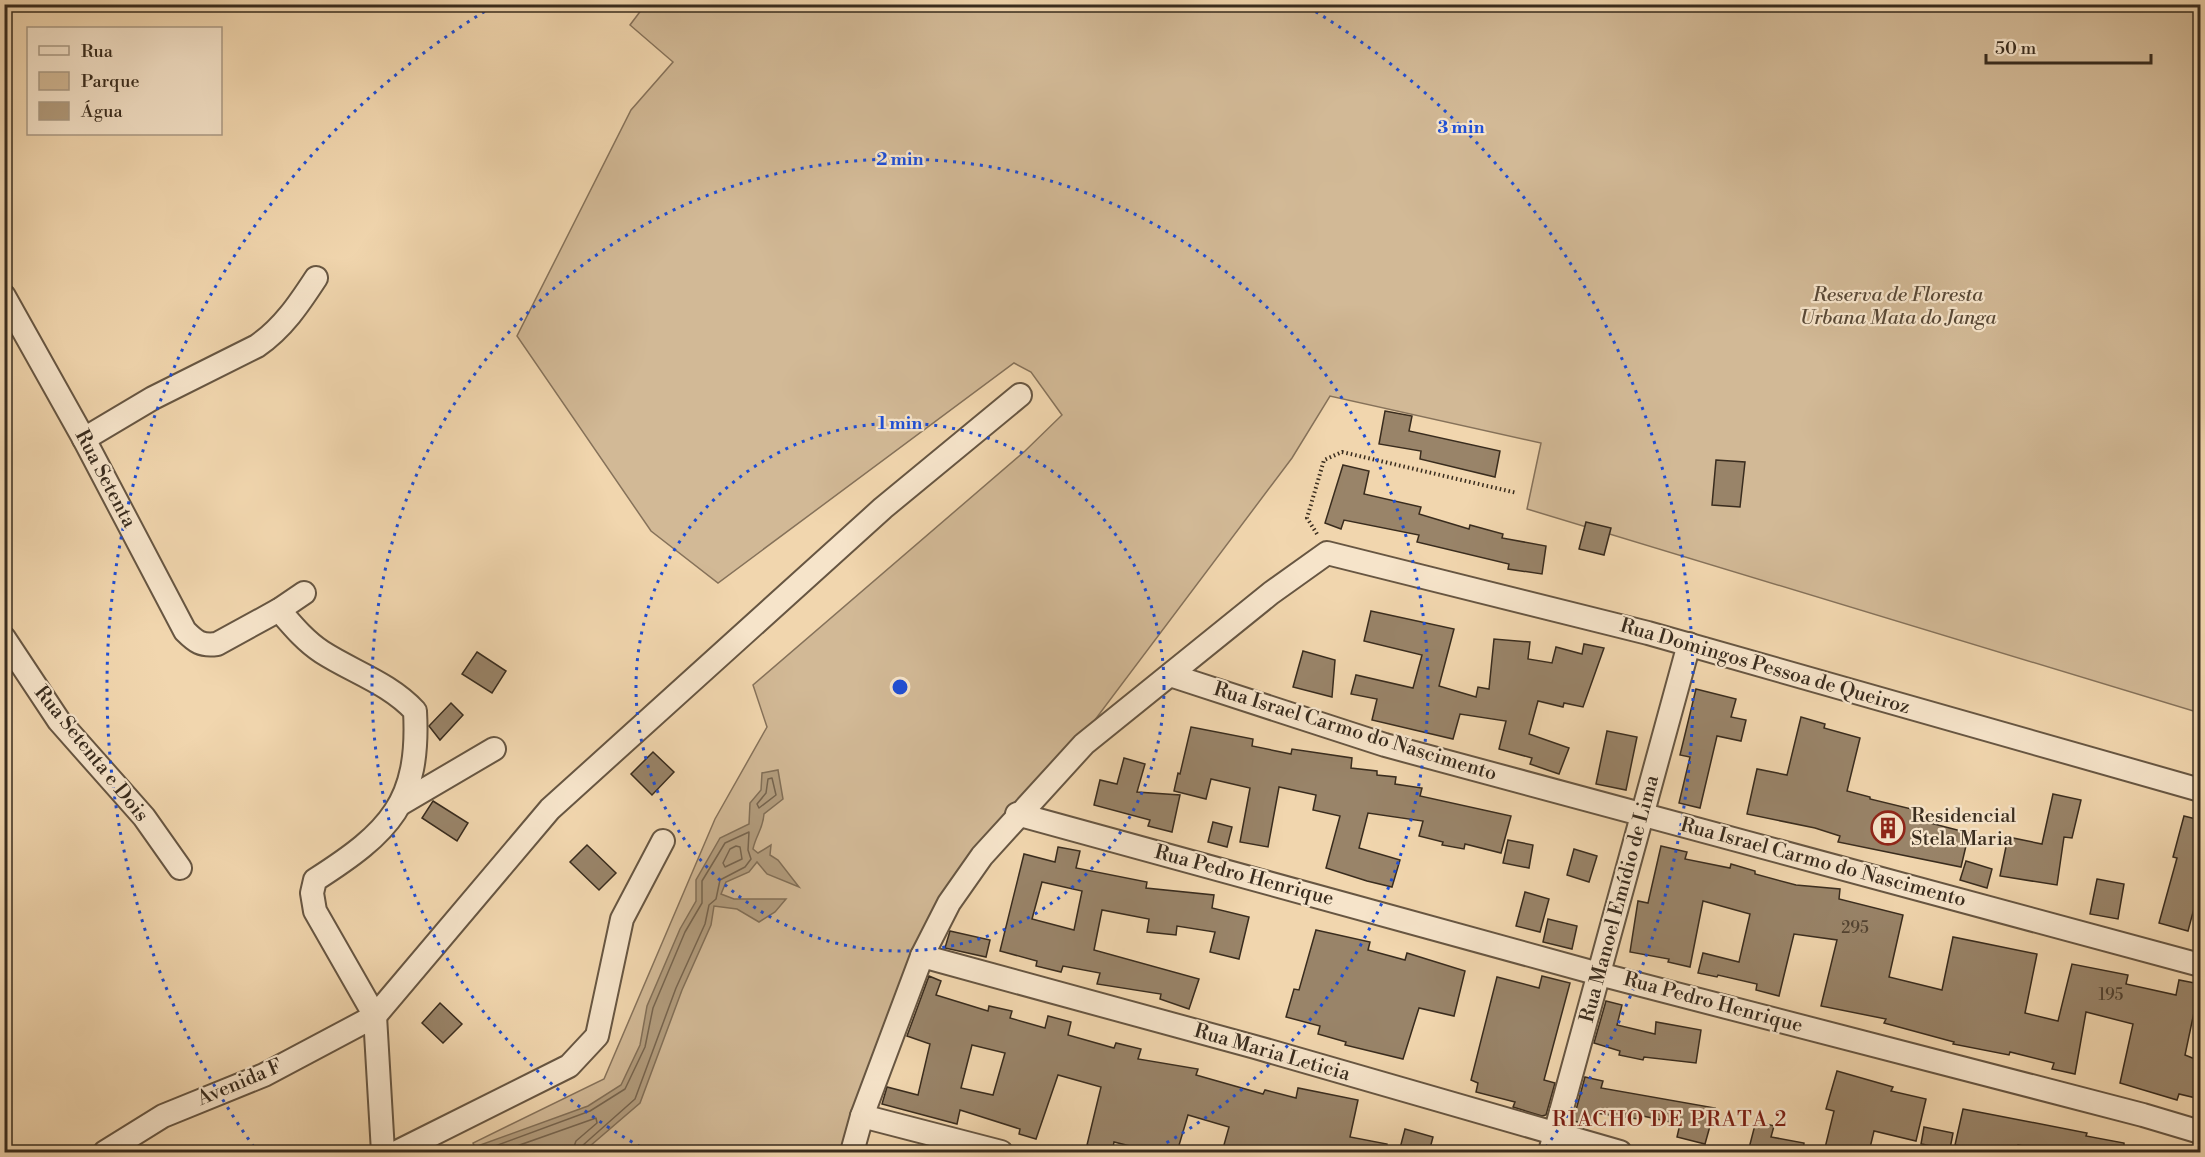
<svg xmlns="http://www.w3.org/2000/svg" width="2205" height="1157" font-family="'Libre Bodoni',serif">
	<rect width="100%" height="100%" fill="#f1d6ae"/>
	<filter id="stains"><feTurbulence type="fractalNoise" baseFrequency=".00333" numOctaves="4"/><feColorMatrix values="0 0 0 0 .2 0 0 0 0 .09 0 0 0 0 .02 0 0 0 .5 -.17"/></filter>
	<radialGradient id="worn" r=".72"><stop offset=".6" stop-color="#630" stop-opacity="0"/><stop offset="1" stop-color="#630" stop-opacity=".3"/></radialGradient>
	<!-- green -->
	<polygon fill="#d2b996" stroke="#86725a" stroke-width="1.5" points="645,5 2200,5 2200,713 1527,509 1541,443 1330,396 1292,458 918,955 843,1152 477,1152 473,1143 604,1079 715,819 767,727 753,685 1025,451 1062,415 1031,372 1014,363 718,583 651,531 517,336 631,110 673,62 630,25"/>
	<!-- water -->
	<path fill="#b29c7d" stroke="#826f57" stroke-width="1.5" d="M778 770 783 799 764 814C763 829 756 835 753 849L758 853 771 845 770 855 778 860 799 887 767 874 757 862 749 872 726 882 721 894 734 899H786L775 912 759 922 737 909 714 906 711 925 682 990 640 1103 583 1152H461L588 1106 621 1085 640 1045 647 1006 680 929 696 901V880L720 838 749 824 750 803 761 790 762 773Z"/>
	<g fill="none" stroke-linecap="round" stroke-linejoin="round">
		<!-- shore -->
		<g stroke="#76644e" stroke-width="1.5">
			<polygon points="772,778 776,795 759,808 757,804 766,793 768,779"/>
			<polygon points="736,846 740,847 742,859 725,867 723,863 730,849"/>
			<polyline points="479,1152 590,1111 625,1089 645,1047 653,1008 685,932 702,903 702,881 725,843 749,832 748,850 751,859 745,867 720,880 716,899 709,905 705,924 676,988 635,1099 582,1146 580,1152"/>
			<polyline points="500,1152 596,1118 597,1123 576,1141 572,1152"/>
		</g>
	</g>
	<!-- building -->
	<g fill="#998469" stroke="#392c1e" stroke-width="1.5" fill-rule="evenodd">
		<polygon points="1385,411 1412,416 1409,431 1500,451 1495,477 1420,459 1421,451 1379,444"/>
		<polygon points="1716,460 1745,462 1740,507 1712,505"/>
		<polygon points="1343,465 1369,471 1364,494 1421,507 1419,514 1469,529 1470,525 1503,534 1502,538 1546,546 1542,574 1508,569 1509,564 1417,542 1419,535 1344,520 1341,529 1325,523"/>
		<polygon points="1586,522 1611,528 1604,555 1579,549"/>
		<polygon points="1371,611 1454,629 1439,686 1476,697 1478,687 1489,689 1494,639 1530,642 1528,659 1552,663 1556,647 1582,654 1584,644 1604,648 1583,707 1564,703 1563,707 1538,701 1529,734 1569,748 1559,774 1530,764 1532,758 1499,749 1506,721 1460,714 1453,739 1372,720 1377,699 1351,694 1356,675 1413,688 1422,655 1364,641"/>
		<polygon points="1303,651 1335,660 1332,697 1293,687"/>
		<polygon points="477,652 506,671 492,693 462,674"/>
		<polygon points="1696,689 1736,699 1731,717 1746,720 1741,741 1717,736 1700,808 1679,803 1690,757 1680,755"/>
		<polygon points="451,703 463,715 440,740 429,726"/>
		<polygon points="1801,717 1825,724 1824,728 1860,738 1847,791 1870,797 1870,799 1932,814 1930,823 1969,833 1961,867 1838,842 1840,836 1815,828 1747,814 1757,769 1787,775"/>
		<polygon points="1191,727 1253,739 1252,746 1291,754 1292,749 1352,758 1351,768 1377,771 1377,775 1396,777 1395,784 1422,788 1420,796 1511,816 1501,853 1465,844 1464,849 1442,845 1443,842 1419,836 1423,821 1368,813 1359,848 1400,860 1392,887 1367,881 1326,868 1340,816 1313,810 1316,795 1279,787 1268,847 1240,842 1250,788 1211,779 1206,799 1174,791 1178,773 1180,774"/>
		<polygon points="1607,731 1637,737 1626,790 1596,784"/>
		<polygon points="653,752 674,772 652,795 631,774"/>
		<polygon points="1124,758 1145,764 1137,792 1180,795 1172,832 1148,826 1150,820 1094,805 1100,780 1117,784"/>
		<polygon points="2053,794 2081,800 2072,838 2064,837 2057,885 2000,876 2008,837 2042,844"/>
		<polygon points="433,801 468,823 457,841 422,818"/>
		<polygon points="2184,816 2200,820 2200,859 2194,884 2200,886 2188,931 2159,923 2177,858 2173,857"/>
		<polygon points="1213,822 1232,827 1227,847 1208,842"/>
		<polygon points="1508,840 1533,845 1529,868 1503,863"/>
		<polygon points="587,845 616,873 599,890 570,862"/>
		<polygon points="1661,846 1687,852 1685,859 1730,868 1731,864 1755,871 1755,874 1796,885 1840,889 1839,899 1903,915 1889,977 1942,990 1953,937 2037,954 2025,1013 2058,1021 2072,964 2128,975 2126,984 2176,995 2179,980 2200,984 2185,1055 2200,1061 2200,1099 2179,1094 2177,1100 2120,1083 2133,1024 2086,1012 2075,1074 2052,1069 2054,1063 2010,1052 2009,1055 1953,1044 1954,1042 1884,1023 1886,1019 1821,1006 1837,940 1794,934 1779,996 1756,990 1757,984 1718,975 1717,977 1698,973 1703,953 1739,962 1750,914 1703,901 1690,967 1668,962 1669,959 1630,952 1638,901 1648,903"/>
		<path d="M1058 847 1080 851 1076 868 1147 882 1146 888 1214 895 1212 908 1249 917 1239 959 1210 952 1215 932 1177 926 1176 935 1147 932 1149 919 1102 910 1094 950 1199 979 1189 1009 1160 999 1161 994 1097 984 1100 973 1063 966 1061 972 1036 966 1037 961 1000 951 1024 854 1055 862ZM1042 882 1082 891 1074 930 1032 919Z"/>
		<polygon points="1574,849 1597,856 1589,882 1567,875"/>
		<polygon points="1966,861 1992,869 1987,888 1960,880"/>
		<polygon points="2097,879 2124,884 2118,919 2090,914"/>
		<polygon points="1525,892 1549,899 1540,932 1516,926"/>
		<polygon points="1548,919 1577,926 1572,949 1543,942"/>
		<polygon points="1316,930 1370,942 1368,950 1405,960 1407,953 1465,971 1454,1016 1419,1008 1403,1059 1345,1045 1346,1042 1318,1034 1320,1026 1286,1017 1294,989 1299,990"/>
		<polygon points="950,931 990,940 986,957 945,948"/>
		<path d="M929 976 941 981 936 995 988 1011 989 1006 1012 1011 1010 1018 1045 1028 1048 1016 1071 1022 1068 1035 1114 1048 1116 1043 1141 1049 1138 1059 1198 1069 1196 1075 1263 1094 1265 1090 1296 1098 1298 1088 1358 1100 1350 1137 1387 1144 1386 1152H1222L1229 1127 1188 1115 1177 1152H1154L1114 1142 1112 1152 1087 1145 1101 1087 1058 1075 1036 1139 1019 1134 1020 1129 960 1110 957 1124 882 1104 887 1087 918 1095 930 1044 907 1036ZM972 1045 1005 1053 993 1095 961 1088Z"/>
		<polygon points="1542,976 1570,983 1544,1080 1555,1083 1546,1115 1542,1116 1513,1107 1515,1102 1476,1092 1478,1083 1471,1080 1497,977 1539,988"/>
		<polygon points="1606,1001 1622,1005 1617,1025 1655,1034 1656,1022 1701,1030 1696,1063 1644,1057 1643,1060 1619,1055 1620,1051 1594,1043"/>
		<polygon points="440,1003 462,1024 443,1043 422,1023"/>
		<polygon points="1837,1071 1893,1087 1891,1091 1926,1099 1916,1141 1874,1131 1869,1152 1824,1152 1834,1111 1826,1109"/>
		<polygon points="1585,1077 1603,1081 1601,1088 1715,1108 1705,1144 1677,1137 1680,1124 1638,1115 1638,1119 1595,1113 1592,1125 1573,1121"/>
		<polygon points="1963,1109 2087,1133 2086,1136 2124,1143 2124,1152 2050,1152 2018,1145 2016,1152 1989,1152 1955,1145"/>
		<polygon points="1756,1121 1774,1126 1771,1137 1804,1143 1803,1152 1748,1152"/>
		<polygon points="1924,1127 1953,1133 1950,1149 1921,1144"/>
		<polygon points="1405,1129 1433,1137 1429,1152 1399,1152"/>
	</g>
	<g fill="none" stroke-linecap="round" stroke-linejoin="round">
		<defs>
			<g id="minor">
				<path d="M4 296 84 439 185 631C196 642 201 646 217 644L279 610 304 593"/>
				<path d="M84 439 153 398 257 346C283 328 299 304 316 278"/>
				<path d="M279 610C292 625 305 641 322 652 353 672 389 683 415 711 420 802 390 832 315 880L312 893 315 911 375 1016 383 1152"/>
				<polyline points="4,638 59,721 144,817 180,868"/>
				<polyline points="1170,675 1385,745 2200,965"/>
				<polyline points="402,803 494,749"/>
				<polyline points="1017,814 1599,974 2143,1115 2200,1132"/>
				<polyline points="922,956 1255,1047 1620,1152"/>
				<polyline points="862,1116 1001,1152"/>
				<polyline points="105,1152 163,1116 264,1075 375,1016 550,809 883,508 1020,395"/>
				<polyline points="397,1152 569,1066 597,1036 622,919 663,841"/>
				<polyline points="852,1152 862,1116 922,956 949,903 982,856 1084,744 1271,593 1327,553 1648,633 2200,790"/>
				<polyline points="1550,1152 1689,644"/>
			</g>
		</defs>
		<!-- minor casing -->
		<use href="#minor" stroke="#675642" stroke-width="26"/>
		<!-- path -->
		<polyline stroke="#392c1e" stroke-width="4" stroke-dasharray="1.5 3" stroke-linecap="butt" points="1317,534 1307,518 1324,460 1342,452 1517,493"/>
		<!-- minor -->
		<use href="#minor" stroke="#f6e4ca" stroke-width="22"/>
	</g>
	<!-- distance rings -->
	<g fill="none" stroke="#1d4ed8" stroke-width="3" stroke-dasharray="3 6">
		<circle cx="900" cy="687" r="264"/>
		<path d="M648 1151A528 528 0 1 1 1152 1151"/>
		<path d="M254 1147A793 793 0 0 1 492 7M1308 7A793 793 0 0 1 1546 1147"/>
	</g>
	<!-- icons -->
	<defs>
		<symbol id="building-ring" viewBox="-11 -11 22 22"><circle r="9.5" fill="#f6e4ca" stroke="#8f2418" stroke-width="1.5"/><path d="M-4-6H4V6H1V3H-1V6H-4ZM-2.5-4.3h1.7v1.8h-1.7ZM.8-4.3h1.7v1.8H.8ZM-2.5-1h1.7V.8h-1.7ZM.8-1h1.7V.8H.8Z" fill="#8f2418"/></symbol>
	</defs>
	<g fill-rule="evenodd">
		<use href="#building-ring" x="1869" y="809" width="38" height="38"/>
	</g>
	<g text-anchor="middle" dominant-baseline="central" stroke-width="4.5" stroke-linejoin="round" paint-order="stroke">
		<!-- number labels -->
		<g font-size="16" fill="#514231">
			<text x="1855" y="928">295</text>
			<text x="2111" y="995">195</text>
		</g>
		<!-- park labels -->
		<g font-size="20" font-style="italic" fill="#584836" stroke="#f6e4ca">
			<text x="1898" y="295">Reserva de Floresta<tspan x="1898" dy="23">Urbana Mata do Janga</tspan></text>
		</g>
		<!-- street labels -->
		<g font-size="20" fill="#392c1e" stroke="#f6e4ca">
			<text transform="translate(105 479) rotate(62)">Rua Setenta</text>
			<text transform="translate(1765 667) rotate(16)">Rua Domingos Pessoa de Queiroz</text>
			<text transform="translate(1355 732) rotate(17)">Rua Israel Carmo do Nascimento</text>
			<text transform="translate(91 754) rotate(51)">Rua Setenta e Dois</text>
			<text transform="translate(1823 863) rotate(15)">Rua Israel Carmo do Nascimento</text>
			<text transform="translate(1244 876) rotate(15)">Rua Pedro Henrique</text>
			<text transform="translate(1620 899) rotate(-75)">Rua Manoel Emídio de Lima</text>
			<text transform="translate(1713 1003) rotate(15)">Rua Pedro Henrique</text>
			<text transform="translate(1272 1053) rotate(16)">Rua Maria Leticia</text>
			<text transform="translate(240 1083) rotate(-23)">Avenida F</text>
		</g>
		<!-- poi labels -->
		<g font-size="20" fill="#392c1e" stroke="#f6e4ca" text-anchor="start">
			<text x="1911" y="816">Residencial<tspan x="1911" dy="23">Stela Maria</tspan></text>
		</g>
		<!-- neighbourhood labels -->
		<g font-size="21" letter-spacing="1.5" fill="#7a1f14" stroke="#f6e4ca">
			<text x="1670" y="1120">RIACHO DE PRATA 2</text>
		</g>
	</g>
	<circle cx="900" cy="687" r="9" fill="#1d4ed8" stroke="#f6e4ca" stroke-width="3"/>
	<g font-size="18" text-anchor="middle" font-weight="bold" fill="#1d4ed8" stroke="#f6e4ca" stroke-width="4.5" stroke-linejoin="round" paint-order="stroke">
		<text x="1461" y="133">3 min</text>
		<text x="900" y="165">2 min</text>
		<text x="900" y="429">1 min</text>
	</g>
	<!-- margin -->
	<rect width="2205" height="1157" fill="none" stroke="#f1d6ae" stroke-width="24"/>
	<rect x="6" y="6" width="2193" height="1145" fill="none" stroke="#392c1e" stroke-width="3"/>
	<rect x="12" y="12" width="2181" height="1133" fill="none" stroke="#392c1e" stroke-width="1.5"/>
	<!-- legend -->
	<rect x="27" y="27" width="195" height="108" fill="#f6e4ca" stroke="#aa9a85" stroke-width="1.5"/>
	<rect x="39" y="46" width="30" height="9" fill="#f6e4ca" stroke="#aa9a85" stroke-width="1.5"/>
	<text x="81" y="57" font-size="18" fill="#392c1e">Rua</text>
	<rect x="39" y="72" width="30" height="18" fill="#d2b996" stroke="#aa9a85" stroke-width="1.5"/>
	<text x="81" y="87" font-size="18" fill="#392c1e">Parque</text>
	<rect x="39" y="102" width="30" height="18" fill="#b29c7d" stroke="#aa9a85" stroke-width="1.5"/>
	<text x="81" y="117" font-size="18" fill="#392c1e">Água</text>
	<!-- scale -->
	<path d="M1986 54v9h165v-9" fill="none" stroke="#392c1e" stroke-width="3"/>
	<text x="1995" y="54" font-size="18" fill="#392c1e" stroke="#f6e4ca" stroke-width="4.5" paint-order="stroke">50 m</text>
	<rect width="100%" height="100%" filter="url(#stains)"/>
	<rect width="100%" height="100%" fill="url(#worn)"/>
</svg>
